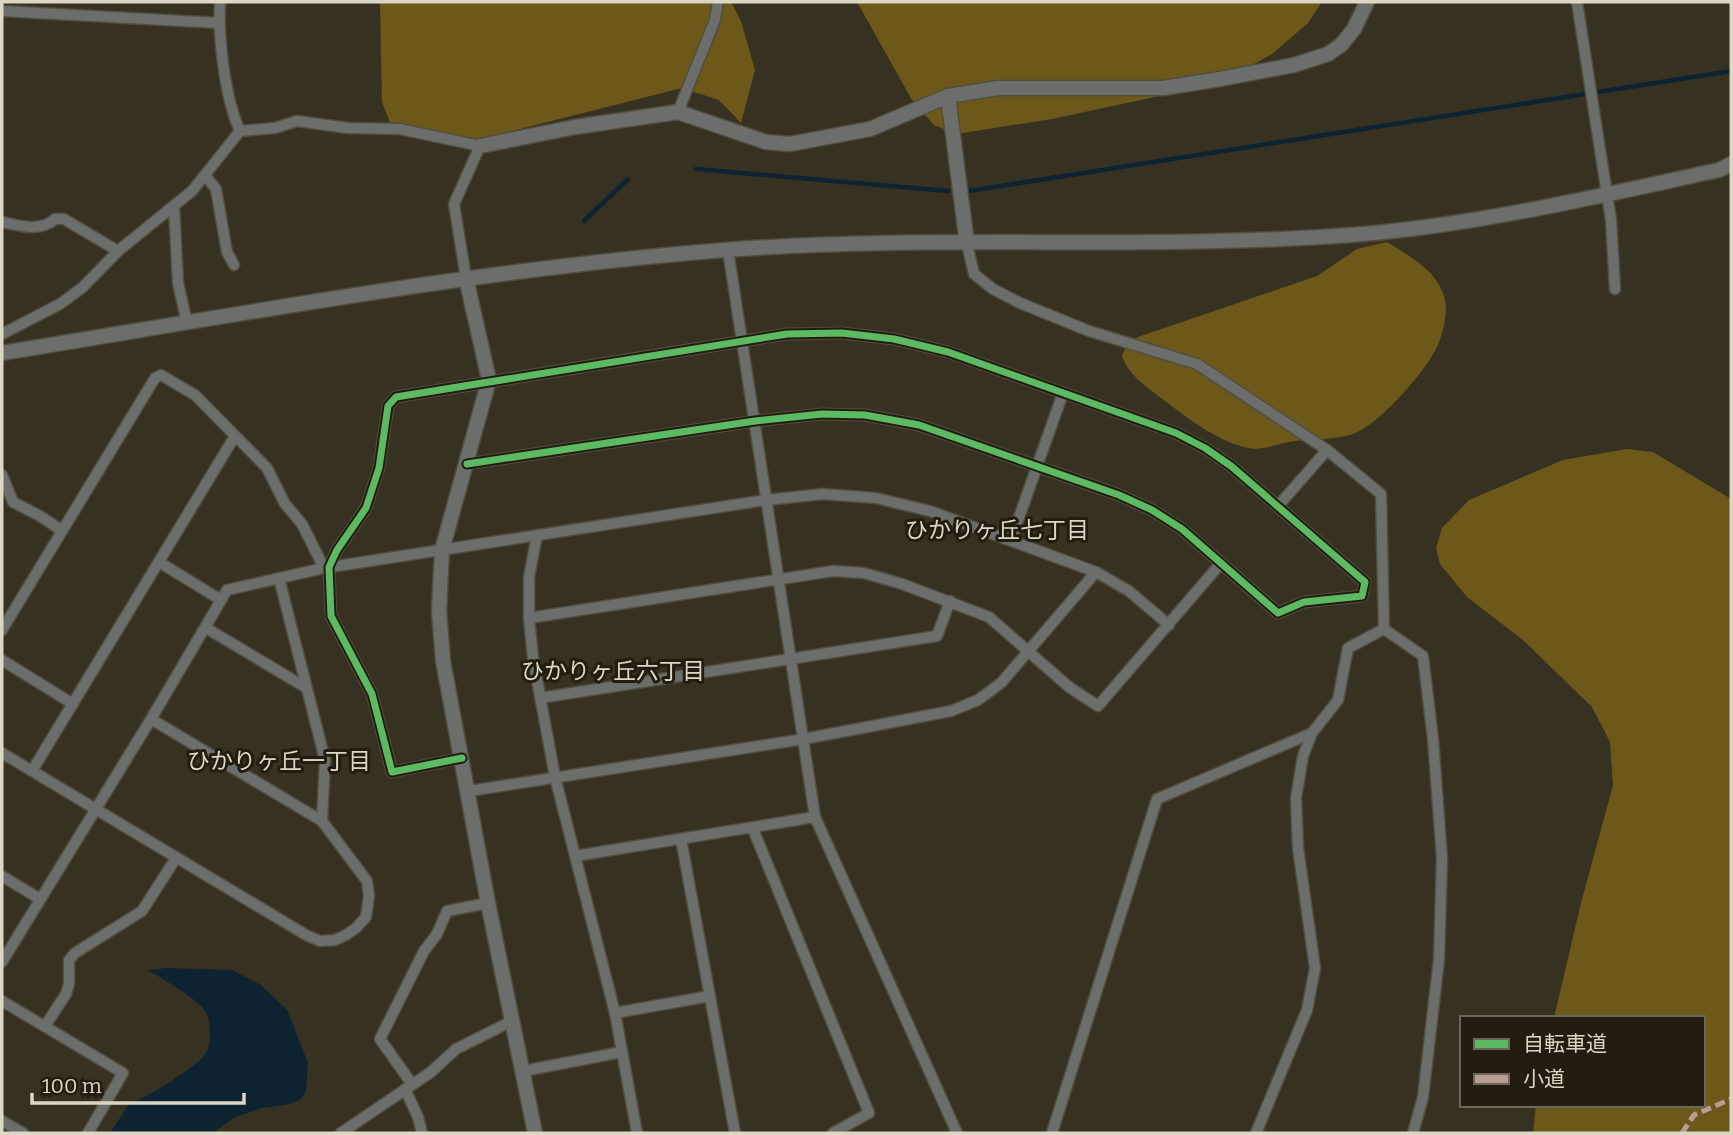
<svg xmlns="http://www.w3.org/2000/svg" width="1733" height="1135" font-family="Bitter,'Noto Sans JP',serif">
	<rect width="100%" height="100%" fill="#363120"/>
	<!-- forest -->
	<g fill="#6c5919">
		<polygon points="380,2 731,2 741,21 755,70 741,123 719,100 682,88 460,144 391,125 382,102"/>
		<polygon points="857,2 1322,2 1308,23 1272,54 1227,79 1164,95 1052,119 956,134 934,125 912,100"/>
		<path d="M1387 242C1406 254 1433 268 1442 291 1450 308 1444 330 1437 347 1426 371 1378 426 1353 434 1335 440 1313 439 1295 441 1279 443 1263 451 1248 448 1220 442 1191 421 1169 404 1153 391 1127 376 1122 355L1127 345 1138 337 1317 276 1357 249Z"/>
		<polygon points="1627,449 1653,452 1731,499 1731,1133 1533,1133 1536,1105 1703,1105 1703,1018 1554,1018 1580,907 1613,785 1610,742 1592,707 1523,640 1467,597 1440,564 1436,548 1442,528 1469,500 1563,460"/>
	</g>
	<!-- water -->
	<path fill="#0d2331" d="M167 968 232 970 261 985 287 1010 308 1063 306 1091 301 1099 291 1104 262 1108 235 1117 213 1133H110L130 1103C144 1100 200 1065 206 1053 212 1043 211 1021 205 1011 198 999 161 978 148 970Z"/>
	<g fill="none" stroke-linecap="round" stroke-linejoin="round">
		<!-- stream -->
		<g stroke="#0d2331" stroke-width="4.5">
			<polyline points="696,169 948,191"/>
			<polyline points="969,191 1731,71"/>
			<polyline points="584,221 628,179"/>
		</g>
		<defs>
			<g id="minor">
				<path d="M220 2C218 37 225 99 240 131"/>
				<polyline points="1577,2 1611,220 1615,289"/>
				<polyline points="2,11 219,23"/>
				<polyline points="678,112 715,20 718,2"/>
				<polyline points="205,175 216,189 227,252 234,265"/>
				<polyline points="174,206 178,283 187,323"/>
				<path d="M2 222C20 226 41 232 55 219H64L118 251"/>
				<polyline points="967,244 974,274 993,289 1020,303 1089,331 1197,364 1327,450 1381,494 1384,629"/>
				<polyline points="728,250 815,817 957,1133"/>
				<polyline points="2,334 60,304 83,287 118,251 192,191 240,131 275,128 297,121 348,128 400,129 480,146 454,204 466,278"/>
				<polyline points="2,475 13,502 40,516 61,530"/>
				<polyline points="1278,506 1327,450"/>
				<polyline points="537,535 529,577 529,618 533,658 555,777 615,1013 637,1133"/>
				<polyline points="1011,540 1063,393"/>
				<polyline points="159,562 221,600"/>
				<polyline points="529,618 833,571 864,573 902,584 989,617 1069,687 1098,706 1221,563"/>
				<polyline points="206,628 305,687"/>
				<polyline points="1384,629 1423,656 1433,739 1442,858 1439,959 1423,1097 1413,1133"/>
				<polyline points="2,630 155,378 161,375 195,395 267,468 285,504 302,524 324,568"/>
				<polyline points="2,660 73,704"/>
				<polyline points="540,698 937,636 950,601"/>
				<polyline points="151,719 322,821"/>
				<polyline points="2,753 306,935 320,941 335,940 346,935 356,928 366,917 369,896 367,881 322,821 325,760 279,578"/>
				<polyline points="462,758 392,772 372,694 331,616 329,567 337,550 366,508 379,468 388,406 396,397 787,334 842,333 894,339 948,352 1176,433 1205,448 1231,466 1365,582 1362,596 1304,602 1278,613 1182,529 1152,510 1119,495 919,425 865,415 822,414 755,421 467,464"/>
				<polyline points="32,771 235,436"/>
				<polyline points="469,791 804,739 951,711 978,700 1001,683 1096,572"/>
				<polyline points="753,829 869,1113 833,1133"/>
				<polyline points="681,839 735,1133"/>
				<polyline points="575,856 815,817"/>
				<polyline points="2,876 40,899"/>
				<polyline points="2,962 151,719 227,590 324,568 766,500 823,494 876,498 930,511 1096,572 1129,591 1169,625"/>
				<polyline points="2,1001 123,1073 88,1133"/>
				<polyline points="615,1013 710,996"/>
				<polyline points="45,1026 66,994 69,984 69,960 75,953 142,911 176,858"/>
				<polyline points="523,1071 622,1052"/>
				<polyline points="412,1084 380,1039 424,951 437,934 447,911 488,903"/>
				<polyline points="405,1089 418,1117 422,1133"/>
				<polyline points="2,1121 23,1133"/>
				<polyline points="341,1133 431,1072 456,1049 512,1021"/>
				<polyline points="1052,1133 1157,799 1312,733"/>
				<polyline points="1256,1133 1307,1010 1315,968 1298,848 1296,798 1303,756 1312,733 1338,700 1348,648 1384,629"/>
			</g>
			<g id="tertiary">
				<polyline points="948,96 967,244"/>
				<polyline points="480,146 575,127 678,112 766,142 790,144 870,129 948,96 998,88 1163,88 1220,79 1294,65 1328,54 1341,45 1354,29 1367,2"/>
				<polyline points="466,278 489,380 442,550 439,611 443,661 488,903 535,1133"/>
				<path d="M2 353C242 314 482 269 725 250 933 234 1143 250 1351 235 1473 226 1599 196 1719 170L1731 164"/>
			</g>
		</defs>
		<!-- minor casing -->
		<use href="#minor" stroke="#524e3f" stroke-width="13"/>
		<!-- tertiary casing -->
		<use href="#tertiary" stroke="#524e3f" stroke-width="17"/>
		<!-- minor -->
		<use href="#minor" stroke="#6c6e6c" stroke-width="10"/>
		<!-- tertiary -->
		<use href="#tertiary" stroke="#6c6e6c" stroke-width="14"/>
		<!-- quiet -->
		<polyline stroke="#b99d93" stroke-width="5" stroke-dasharray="10 5" stroke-linecap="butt" points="1682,1133 1694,1115 1731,1099"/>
		<defs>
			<polyline id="cycleway" points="462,758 392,772 372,694 331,616 329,567 337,550 366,508 379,468 388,406 396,397 787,334 842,333 894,339 948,352 1176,433 1205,448 1231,466 1365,582 1362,596 1304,602 1278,613 1182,529 1152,510 1119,495 919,425 865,415 822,414 755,421 467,464"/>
		</defs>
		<!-- cycleway casing -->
		<use href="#cycleway" stroke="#221d10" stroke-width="11"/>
		<!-- cycleway -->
		<use href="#cycleway" stroke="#5cba63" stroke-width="7"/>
	</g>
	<g text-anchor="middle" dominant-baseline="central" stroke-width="6" stroke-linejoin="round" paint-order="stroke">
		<!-- neighbourhood labels -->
		<g font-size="23" fill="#dcd6c5" stroke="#221d10">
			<text x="997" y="530">ひかりヶ丘七丁目</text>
			<text x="613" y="671">ひかりヶ丘六丁目</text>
			<text x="279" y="761">ひかりヶ丘一丁目</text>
		</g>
	</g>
	<!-- border -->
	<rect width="1733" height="1135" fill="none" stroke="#dcd6c5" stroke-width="7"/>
	<!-- legend -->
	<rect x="1460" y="1016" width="245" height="91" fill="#221d10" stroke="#6c6758" stroke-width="2"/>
	<rect x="1474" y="1039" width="35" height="10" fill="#5cba63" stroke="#6c6758" stroke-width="2"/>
	<text x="1523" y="1051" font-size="21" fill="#dcd6c5">自転車道</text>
	<rect x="1474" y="1074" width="35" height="10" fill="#b99d93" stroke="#6c6758" stroke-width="2"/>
	<text x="1523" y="1086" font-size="21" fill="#dcd6c5">小道</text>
	<!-- scale -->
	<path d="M32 1093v10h212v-10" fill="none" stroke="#dcd6c5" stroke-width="3.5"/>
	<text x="42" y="1093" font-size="21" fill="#dcd6c5" stroke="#221d10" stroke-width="5" paint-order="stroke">100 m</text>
</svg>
